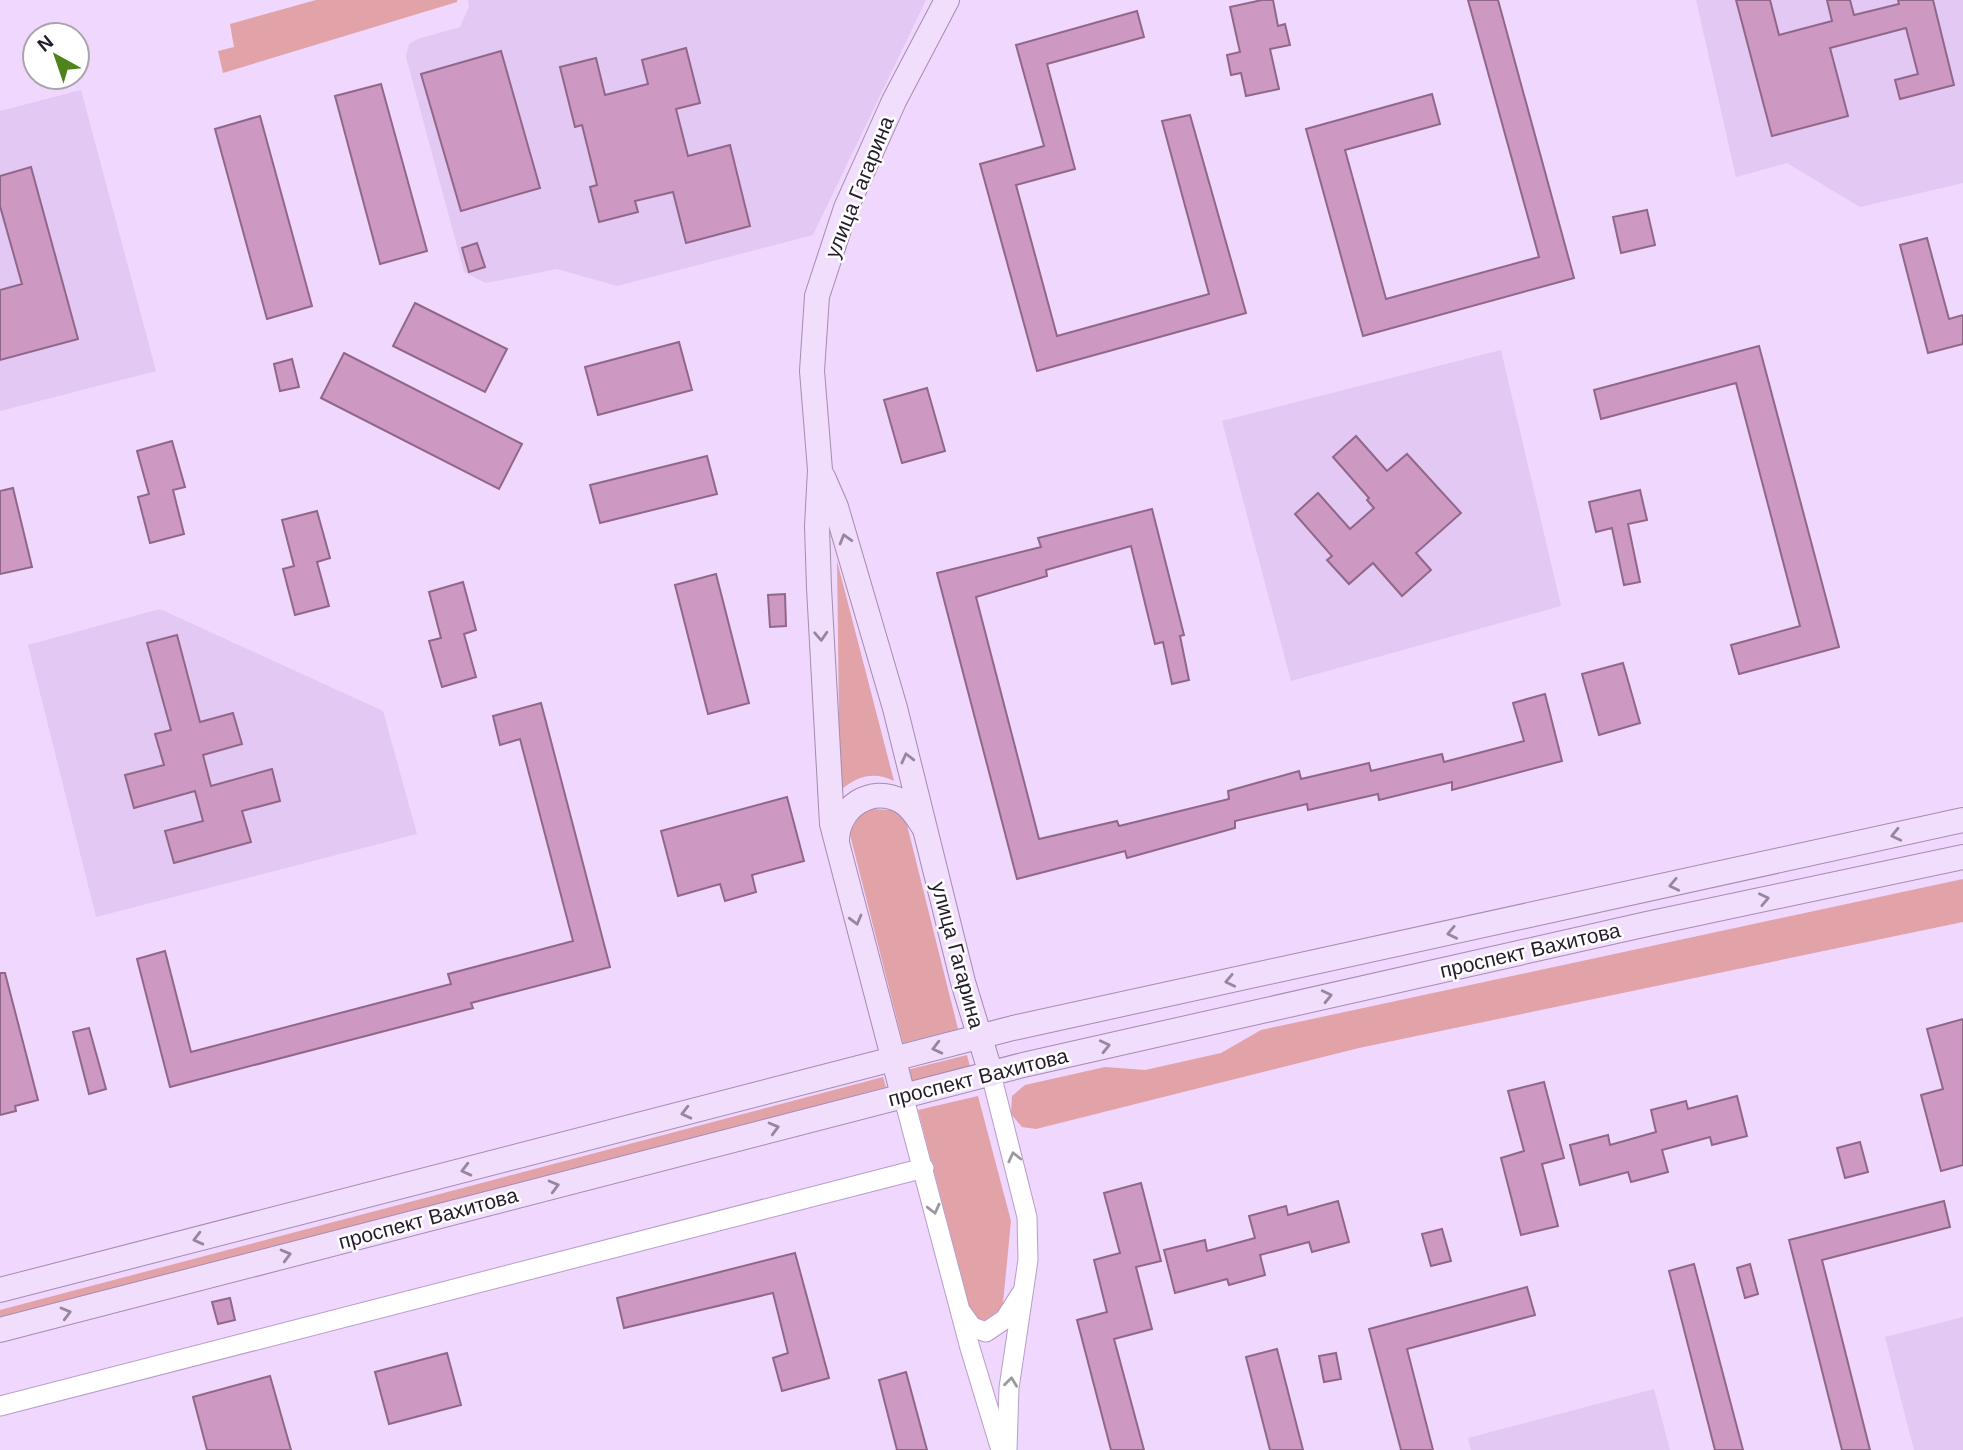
<svg xmlns="http://www.w3.org/2000/svg" width="1963" height="1450" font-family="Helvetica,sans-serif">
	<rect width="100%" height="100%" fill="#efd7fd"/>
	<!-- built -->
	<g fill="#e2c8f2">
		<polygon points="468,0 926,0 813,235 617,286 557,269 486,283 464,272 406,57 409,44 418,39 460,27 469,7"/>
		<polygon points="1696,0 1963,0 1963,183 1860,207 1787,163 1736,177"/>
		<polygon points="81,90 156,371 0,411 0,111"/>
		<polygon points="1501,350 1561,606 1291,681 1222,421"/>
		<polygon points="160,609 383,711 417,834 96,917 28,645"/>
		<polygon points="1963,1317 1963,1450 1914,1450 1885,1337"/>
		<polygon points="1654,1389 1670,1450 1471,1450 1468,1438"/>
	</g>
	<!-- green -->
	<g fill="#e1a3a8">
		<polygon points="316,0 457,0 457,2 223,73 218,51 234,47 230,24"/>
		<path d="M837 561 894 781C874 771 856 776 840 791Z"/>
		<polygon points="872,809 891,810 905,817 958,1029 903,1043 849,831 860,816"/>
		<polygon points="1963,879 1963,922 1359,1048 1036,1129 1022,1127 1011,1114 1012,1096 1025,1085 1105,1067 1145,1070 1221,1053 1261,1030"/>
		<polygon points="967,1055 970,1067 911,1082 907,1070"/>
		<polygon points="883,1077 886,1087 0,1322 0,1310"/>
		<polygon points="978,1096 1011,1221 1002,1313 993,1322 980,1321 971,1313 918,1110"/>
	</g>
	<!-- building -->
	<g fill="#cd99c3" stroke="#916789" stroke-width="2">
		<polygon points="1262,0 1273,0 1278,26 1285,24 1290,45 1270,49 1279,89 1246,96 1241,73 1231,75 1227,55 1240,52 1230,7"/>
		<polygon points="1468,0 1498,0 1574,278 1363,336 1306,129 1432,94 1440,124 1345,150 1386,299 1539,257"/>
		<polygon points="1736,0 1770,0 1779,35 1832,21 1827,0 1850,0 1854,15 1899,4 1898,0 1933,0 1954,85 1900,99 1895,80 1918,74 1906,28 1830,48 1848,116 1772,136"/>
		<polygon points="1137,11 1144,37 1047,64 1075,169 1016,185 1057,336 1209,294 1162,121 1190,115 1246,313 1037,371 980,164 1044,146 1016,45"/>
		<polygon points="686,48 700,103 676,109 688,156 730,145 750,226 686,243 673,192 635,201 638,212 599,222 590,187 597,185 582,125 575,127 560,67 596,58 605,95 648,84 642,60"/>
		<polygon points="501,51 540,188 461,211 421,74"/>
		<polygon points="381,84 427,251 380,264 335,96"/>
		<polygon points="260,116 312,306 267,319 215,129"/>
		<polygon points="31,167 78,339 0,360 0,290 22,284 0,206 0,176"/>
		<polygon points="1647,210 1655,245 1621,253 1613,217"/>
		<polygon points="1927,238 1949,319 1963,315 1963,344 1928,353 1900,245"/>
		<polygon points="477,243 485,267 469,272 462,248"/>
		<polygon points="415,303 507,349 485,392 393,346"/>
		<polygon points="679,342 692,390 598,415 585,367"/>
		<polygon points="1759,346 1839,647 1739,674 1731,645 1800,626 1736,383 1601,419 1594,390"/>
		<polygon points="344,353 522,444 499,489 321,398"/>
		<polygon points="292,359 299,387 280,391 274,364"/>
		<polygon points="927,388 945,451 902,463 884,400"/>
		<polygon points="1356,436 1387,471 1407,454 1461,513 1416,553 1431,570 1402,596 1373,563 1349,584 1327,560 1332,556 1295,514 1318,493 1350,529 1374,508 1367,500 1369,498 1333,457"/>
		<polygon points="172,441 185,487 173,490 184,534 150,543 138,497 149,494 137,451"/>
		<polygon points="707,456 717,494 600,523 590,485"/>
		<polygon points="13,488 32,567 0,574 0,491"/>
		<polygon points="1640,490 1647,520 1628,524 1640,582 1624,585 1612,528 1596,532 1589,502"/>
		<polygon points="1152,509 1184,635 1180,636 1189,680 1172,684 1163,642 1155,644 1131,546 1046,570 1047,576 976,597 1039,839 1117,821 1119,826 1229,799 1228,791 1299,771 1301,779 1369,763 1371,771 1442,754 1444,762 1524,741 1513,703 1545,694 1562,761 1452,790 1452,782 1379,800 1378,794 1308,810 1307,804 1235,821 1235,828 1127,858 1125,851 1017,879 937,573 1041,547 1038,538"/>
		<polygon points="317,511 330,558 317,562 329,606 295,615 283,569 294,566 282,520"/>
		<polygon points="716,574 749,703 708,714 675,585"/>
		<polygon points="463,582 476,630 464,634 476,677 442,687 429,641 441,638 429,592"/>
		<polygon points="785,594 786,626 770,627 768,595"/>
		<polygon points="177,635 200,722 233,713 242,744 203,755 211,786 272,769 280,801 242,811 251,842 174,863 165,831 203,821 195,791 134,808 125,775 164,765 155,734 171,730 147,643"/>
		<polygon points="1623,663 1640,723 1599,735 1582,674"/>
		<polygon points="541,703 610,967 471,1003 473,1008 170,1087 137,959 165,951 191,1052 451,984 448,974 573,941 520,739 500,745 493,716"/>
		<polygon points="787,797 804,861 752,875 756,892 725,901 720,884 678,896 661,831"/>
		<polygon points="0,973 5,973 38,1100 15,1106 16,1111 0,1115"/>
		<polygon points="1963,1019 1963,1165 1941,1171 1921,1095 1943,1089 1927,1029"/>
		<polygon points="89,1028 106,1089 89,1094 73,1032"/>
		<polygon points="1544,1082 1564,1158 1542,1164 1558,1226 1521,1235 1501,1158 1524,1151 1508,1091"/>
		<polygon points="1737,1096 1747,1136 1712,1145 1710,1137 1662,1150 1668,1172 1631,1182 1628,1172 1580,1185 1570,1145 1608,1135 1610,1145 1656,1132 1651,1110 1686,1101 1688,1109"/>
		<polygon points="1860,1142 1868,1172 1845,1178 1837,1148"/>
		<polygon points="1141,1183 1161,1261 1136,1267 1152,1329 1114,1339 1144,1450 1111,1450 1077,1320 1107,1312 1094,1260 1120,1253 1104,1193"/>
		<polygon points="1338,1201 1349,1242 1312,1252 1309,1242 1260,1255 1265,1275 1229,1285 1227,1279 1175,1293 1164,1250 1205,1240 1207,1251 1255,1238 1249,1216 1286,1206 1288,1215"/>
		<polygon points="1944,1201 1950,1227 1822,1260 1870,1450 1842,1450 1789,1240"/>
		<polygon points="1442,1229 1451,1261 1431,1266 1422,1234"/>
		<polygon points="795,1253 829,1378 782,1391 773,1358 788,1353 773,1293 624,1328 617,1298"/>
		<polygon points="1694,1264 1743,1450 1715,1450 1669,1271"/>
		<polygon points="1750,1264 1758,1294 1745,1298 1737,1268"/>
		<polygon points="1527,1287 1535,1315 1407,1349 1433,1450 1401,1450 1369,1329"/>
		<polygon points="230,1298 235,1320 218,1324 212,1302"/>
		<polygon points="1277,1349 1303,1450 1270,1450 1246,1357"/>
		<polygon points="447,1353 461,1405 389,1424 375,1372"/>
		<polygon points="1336,1353 1341,1379 1324,1382 1319,1356"/>
		<polygon points="906,1372 927,1450 897,1450 879,1380"/>
		<polygon points="270,1376 291,1450 207,1450 193,1397"/>
	</g>
	<g fill="none" stroke-linecap="round" stroke-linejoin="round">
		<defs>
			<g id="minor">
				<polyline points="991,1074 1027,1217 1028,1260 1009,1388 1007,1450"/>
				<polyline points="903,1095 970,1348 1001,1450"/>
				<polyline points="962,1313 972,1327 986,1332 1005,1319 1021,1294"/>
				<polyline points="0,1406 924,1168"/>
			</g>
			<g id="major">
				<polyline points="823,477 836,507 895,708 963,982 991,1074"/>
				<path d="M837 840C838 807 871 785 901 801 912 807 917 817 923 826"/>
				<polyline points="903,1095 832,824 819,588 817,526 820,470 812,371 817,296 846,208 894,101 947,0"/>
				<polyline points="0,1290 1013,1028 1963,820"/>
				<polyline points="0,1330 1023,1065 1647,924 1963,857"/>
			</g>
		</defs>
		<!-- minor casing -->
		<use href="#minor" stroke="#b99cc9" stroke-width="21"/>
		<!-- major casing -->
		<use href="#major" stroke="#a48bb2" stroke-width="26"/>
		<!-- minor -->
		<use href="#minor" stroke="#fff" stroke-width="19"/>
		<!-- major -->
		<use href="#major" stroke="#f1ddfc" stroke-width="24"/>
	</g>
	<!-- one-way arrows -->
	<defs><path id="oneway-chevron" d="M-2-3.5L2.5 0L-2 3.5" fill="none" stroke-width="1.6" stroke-linecap="round" stroke-linejoin="round" transform="scale(1.75)"/></defs>
	<g stroke="#96869e">
		<use href="#oneway-chevron" transform="translate(845 539) rotate(-106)"/>
		<use href="#oneway-chevron" transform="translate(821 636) rotate(87)"/>
		<use href="#oneway-chevron" transform="translate(907 758) rotate(-104)"/>
		<use href="#oneway-chevron" transform="translate(1896 835) rotate(167)"/>
		<use href="#oneway-chevron" transform="translate(1674 885) rotate(168)"/>
		<use href="#oneway-chevron" transform="translate(1764 899) rotate(-12)"/>
		<use href="#oneway-chevron" transform="translate(856 920) rotate(75)"/>
		<use href="#oneway-chevron" transform="translate(1452 933) rotate(168)"/>
		<use href="#oneway-chevron" transform="translate(1230 981) rotate(168)"/>
		<use href="#oneway-chevron" transform="translate(1327 996) rotate(-13)"/>
		<use href="#oneway-chevron" transform="translate(1105 1046) rotate(-13)"/>
		<use href="#oneway-chevron" transform="translate(937 1048) rotate(166)"/>
		<use href="#oneway-chevron" transform="translate(686 1113) rotate(166)"/>
		<use href="#oneway-chevron" transform="translate(774 1128) rotate(-15)"/>
		<use href="#oneway-chevron" transform="translate(466 1170) rotate(166)"/>
		<use href="#oneway-chevron" transform="translate(554 1186) rotate(-15)"/>
		<use href="#oneway-chevron" transform="translate(198 1239) rotate(166)"/>
		<use href="#oneway-chevron" transform="translate(286 1255) rotate(-15)"/>
		<use href="#oneway-chevron" transform="translate(66 1313) rotate(-15)"/>
	</g>
	<g stroke="#9d98a0">
		<use href="#oneway-chevron" transform="translate(1014 1157) rotate(-103)"/>
		<use href="#oneway-chevron" transform="translate(934 1209) rotate(76)"/>
		<use href="#oneway-chevron" transform="translate(1011 1382) rotate(-83)"/>
	</g>
	<g text-anchor="middle" dominant-baseline="central" stroke-width="5" stroke-linejoin="round" paint-order="stroke">
		<!-- street labels -->
		<g font-size="21" fill="#261b2c" stroke="#fff">
			<text transform="translate(859 187) rotate(-68)">улица Гагарина</text>
			<text transform="translate(1530 950) rotate(-13)">проспект Вахитова</text>
			<text transform="translate(958 955) rotate(75)">улица Гагарина</text>
			<text transform="translate(978 1077) rotate(-14)">проспект Вахитова</text>
			<text transform="translate(428 1218) rotate(-15)">проспект Вахитова</text>
		</g>
	</g>
	<!-- north arrow -->
	<g transform="translate(56 56) rotate(320)"><circle r="33" fill="#ffffff" stroke="#a8a4ab" stroke-width="2"/>
	<path d="M0-5L12 26L0 18L-12 26Z" fill="#4e841b"/>
	<text y="-10" font-size="19" font-weight="bold" text-anchor="middle" fill="#261b2c">N</text>
	</g>
</svg>
